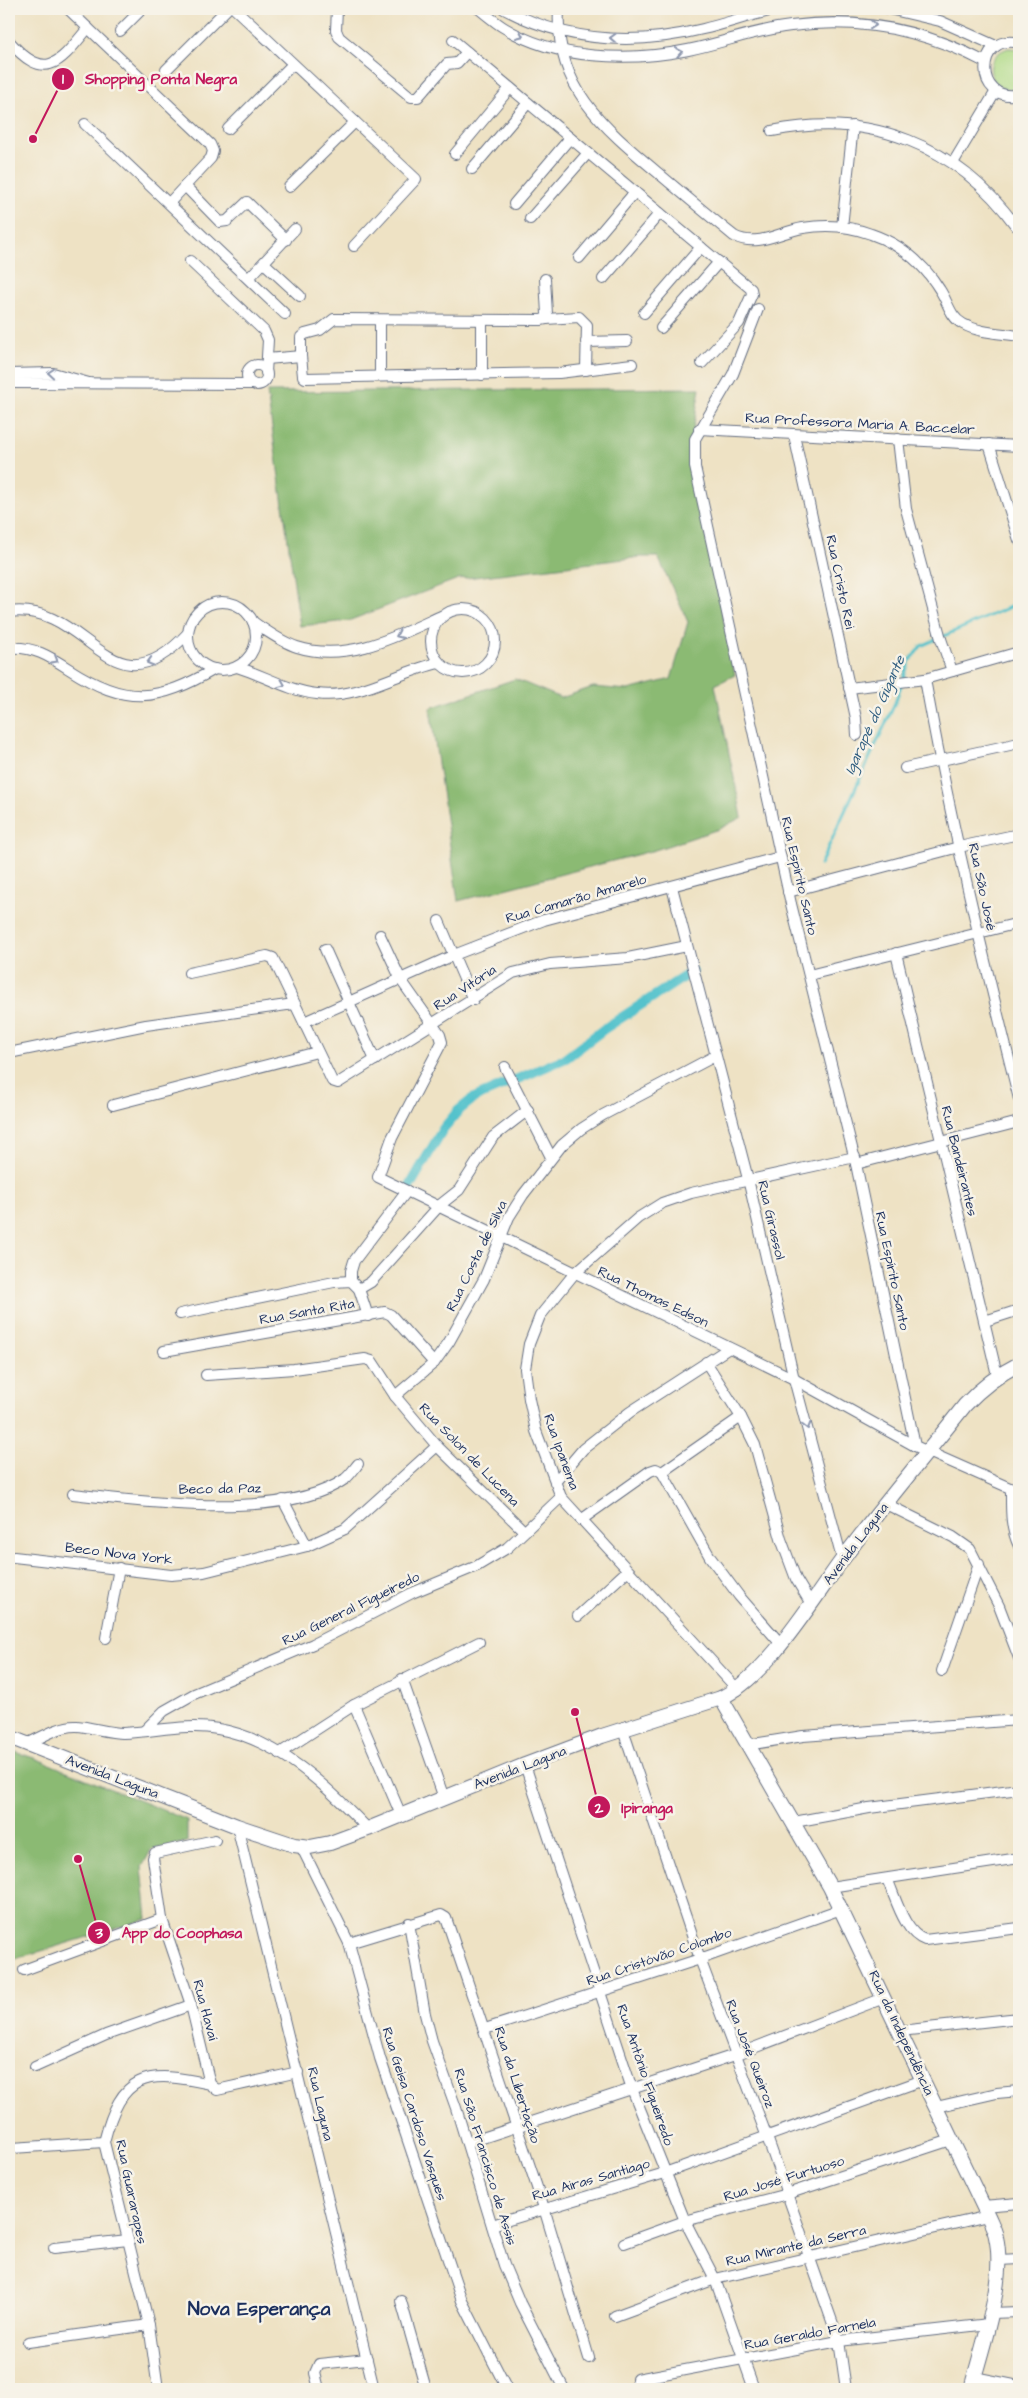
<svg xmlns="http://www.w3.org/2000/svg" width="1028" height="2398" font-family="'Architects Daughter',sans-serif">
	<rect width="100%" height="100%" fill="#f7f3e8"/>
	<filter id="ink" filterUnits="userSpaceOnUse"><feTurbulence type="fractalNoise" baseFrequency=".02" numOctaves="2"/><feDisplacementMap in="SourceGraphic" scale="10" xChannelSelector="R" yChannelSelector="G"/><feConvolveMatrix kernelMatrix="1 2 1 2 8 2 1 2 1" color-interpolation-filters="sRGB"/></filter>
	<filter id="wash" filterUnits="userSpaceOnUse"><feTurbulence type="fractalNoise" baseFrequency=".0096" numOctaves="4" result="noise"/><feDisplacementMap in="SourceGraphic" scale="20" xChannelSelector="R" yChannelSelector="G"/><feGaussianBlur stdDeviation="1.12" result="paint"/><feColorMatrix in="noise" values="0 0 0 0 0 0 0 0 0 0 0 0 0 0 0 0 0 1.4 0 .05"/><feComposite in="paint" operator="in"/></filter>
	<g filter="url(#wash)">
		<rect width="100%" height="100%" fill="#eee2c4"/>
		<!-- green -->
		<path fill="#afda86" stroke="#658472" d="M1009 48 1019 49V88L1008 90 999 86C984 73 990 53 1009 48Z"/>
		<!-- forest -->
		<g fill="#8bba73" stroke="#537468">
			<polygon points="700,388 689,455 735,675 715,685 742,817 719,829 655,850 458,901 430,708 515,679 561,698 593,687 628,690 671,679 688,622 658,557 641,557 458,579 348,621 300,626 267,392"/>
			<polygon points="9,1750 37,1759 187,1820 187,1842 151,1850 142,1867 147,1919 15,1959 9,1956"/>
		</g>
		<g fill="none" stroke-linecap="round" stroke-linejoin="round">
			<!-- stream -->
			<polyline stroke="#55c2cc" stroke-width="3" points="820,865 895,703 909,662 921,646 1019,603"/>
			<!-- canal -->
			<polyline stroke="#55c2cc" stroke-width="10" points="407,1191 443,1129 458,1111 474,1098 566,1058 604,1029 693,971"/>
		</g>
	</g>
	<g filter="url(#ink)">
		<g fill="none" stroke-linecap="round" stroke-linejoin="round">
			<defs>
				<g id="street">
					<polyline points="68,9 210,144 213,151 211,158 170,202"/>
					<polyline points="235,9 416,179 354,246"/>
					<polyline points="337,9 336,30 339,37 411,97 418,97 447,64 457,63 467,52"/>
					<path d="M479 9C487 15 495 22 503 27 556 60 629 62 688 50 723 43 755 30 791 26 859 17 925 30 985 62"/>
					<path d="M504 9C567 42 635 46 703 29 729 23 754 13 780 9"/>
					<path d="M559 9C554 86 603 127 657 172 683 194 708 215 734 236 758 248 779 232 803 228 826 224 850 226 871 234 900 244 924 264 940 290 948 302 950 317 963 324 979 333 1002 333 1019 336"/>
					<polyline points="889,9 940,21 996,46"/>
					<polyline points="120,31 142,9"/>
					<polyline points="453,40 751,289 752,294 739,323 702,363"/>
					<path d="M9 41C46 84 60 62 88 28"/>
					<path d="M1019 43C974 32 974 105 1019 94"/>
					<polyline points="166,70 227,9"/>
					<polyline points="85,124 285,314"/>
					<polyline points="228,129 293,64"/>
					<path d="M772 131C871 111 956 144 1016 226"/>
					<polyline points="455,154 510,88"/>
					<polyline points="953,163 996,91"/>
					<polyline points="472,169 528,103"/>
					<polyline points="185,186 220,222 227,221 247,202 286,240"/>
					<polyline points="289,187 355,122"/>
					<polyline points="514,204 570,138"/>
					<polyline points="530,219 588,153"/>
					<polyline points="842,227 853,126"/>
					<polyline points="579,258 635,192"/>
					<polyline points="190,261 264,331 268,340 266,373"/>
					<polyline points="264,263 300,296"/>
					<polyline points="249,278 295,229"/>
					<polyline points="603,279 660,213"/>
					<polyline points="758,309 733,374 695,439 695,467 791,904 856,1164 915,1446 1019,1492"/>
					<polyline points="644,313 701,247"/>
					<polyline points="546,319 579,317 587,325 586,370"/>
					<polyline points="380,320 380,375"/>
					<polyline points="661,328 719,262"/>
					<polyline points="586,342 627,341"/>
					<polyline points="301,356 303,376 305,378 559,373 632,364"/>
					<polyline points="267,359 301,356 301,337 305,334 320,330 334,319 541,320 546,319 547,314 545,279"/>
					<circle cx="257" cy="375" r="10"/>
					<polyline points="9,374 53,373 89,383"/>
					<polyline points="482,375 482,320"/>
					<polyline points="9,383 252,384"/>
					<polyline points="699,429 1019,446"/>
					<polyline points="794,435 856,718 857,735"/>
					<polyline points="898,439 906,509 941,639 952,671"/>
					<polyline points="989,444 1019,540"/>
					<circle cx="222" cy="636" r="34"/>
					<circle cx="463" cy="641" r="32"/>
					<path d="M9 612C90 601 109 718 188 633"/>
					<path d="M253 622C267 631 281 642 297 647 348 663 397 636 443 615"/>
					<path d="M9 648C33 646 49 656 69 669 126 706 158 702 215 669"/>
					<path d="M237 667C263 675 289 691 317 694 358 700 399 671 439 663"/>
					<path d="M925 679C950 821 984 960 1019 1099"/>
					<polyline points="849,688 925,679 1019,652"/>
					<polyline points="905,768 1019,743"/>
					<polyline points="672,887 748,1179 794,1379 842,1559"/>
					<polyline points="788,892 959,847 1019,834"/>
					<polyline points="439,921 473,1000"/>
					<polyline points="380,935 401,980 440,1035 442,1042 392,1138 378,1177 794,1379 915,1446"/>
					<polyline points="325,949 375,1060"/>
					<polyline points="896,953 997,1375"/>
					<polyline points="189,973 267,956 273,958 332,1081 338,1083 513,973 550,964 628,958 687,946"/>
					<polyline points="809,975 1019,923"/>
					<polyline points="304,1022 454,955 544,920 780,857"/>
					<polyline points="9,1053 146,1025 294,1004"/>
					<polyline points="505,1067 551,1157"/>
					<polyline points="113,1105 317,1052"/>
					<polyline points="856,1164 1019,1122"/>
					<polyline points="351,1281 351,1271 354,1261 407,1191"/>
					<polyline points="359,1289 371,1282 440,1205 459,1190 493,1137 528,1110"/>
					<polyline points="180,1314 334,1282 351,1281 359,1289 368,1316"/>
					<polyline points="985,1321 1019,1310"/>
					<polyline points="164,1351 385,1312 391,1315 434,1363"/>
					<polyline points="706,1362 741,1417 755,1445 781,1539 796,1579 811,1604"/>
					<polyline points="206,1375 294,1369 365,1359 372,1361 395,1396 437,1446 524,1531"/>
					<polyline points="395,1396 434,1363 449,1342 484,1279 509,1217 523,1195 562,1145 581,1129 603,1115 715,1056"/>
					<polyline points="662,1472 710,1557 739,1596 780,1643"/>
					<polyline points="555,1482 583,1449 630,1412 729,1348"/>
					<path d="M1011 1488C1011 1509 1010 1528 1019 1546"/>
					<path d="M73 1494C143 1502 286 1521 345 1479 350 1475 354 1469 358 1464"/>
					<polyline points="283,1500 307,1546"/>
					<polyline points="886,1504 953,1537 970,1549 999,1606 1019,1658"/>
					<polyline points="581,1520 650,1471 656,1469 662,1472 741,1417"/>
					<polyline points="14,1557 171,1575 204,1572 307,1546 345,1529 437,1446"/>
					<polyline points="578,1616 627,1571"/>
					<polyline points="106,1638 119,1568"/>
					<polyline points="942,1671 979,1564"/>
					<polyline points="402,1679 444,1798"/>
					<polyline points="738,1690 561,1497 536,1431 529,1399 525,1369 529,1344 540,1316 574,1274 638,1218 662,1203 691,1193 855,1157"/>
					<polyline points="354,1705 401,1815"/>
					<polyline points="623,1730 700,1959 767,2137 839,2341 846,2389"/>
					<polyline points="144,1731 164,1711 194,1694 313,1644 412,1593 477,1566 507,1548 561,1497"/>
					<path d="M27 1744C42 1737 61 1725 77 1726 92 1727 108 1733 123 1733 154 1732 187 1723 218 1729 278 1739 328 1787 368 1829"/>
					<polyline points="747,1745 803,1736 1019,1720"/>
					<polyline points="280,1753 354,1705 479,1642"/>
					<polyline points="525,1765 632,2089 685,2221 715,2279 754,2389"/>
					<polyline points="794,1822 869,1808 1019,1789"/>
					<polyline points="237,1826 374,2389"/>
					<polyline points="215,1840 155,1853 153,1858 162,1919 191,2005 210,2084 217,2090 298,2072"/>
					<polyline points="301,1846 349,1943 380,2058 462,2301 507,2389"/>
					<path d="M887 1879C896 1898 904 1933 925 1940L1019 1928"/>
					<polyline points="830,1887 1019,1858"/>
					<polyline points="409,1923 425,2014 432,2041 456,2108 504,2265 520,2303 564,2389"/>
					<polyline points="349,1943 441,1915 446,1918 544,2208 589,2358"/>
					<polyline points="24,1970 162,1919"/>
					<polyline points="485,2029 700,1959 841,1909"/>
					<polyline points="900,2031 1019,2018"/>
					<polyline points="35,2067 106,2035 191,2005"/>
					<polyline points="936,2107 997,2093 1019,2091"/>
					<polyline points="467,2143 735,2055 884,1998"/>
					<polyline points="12,2148 104,2142"/>
					<polyline points="983,2206 1019,2203"/>
					<polyline points="492,2225 665,2173 923,2080"/>
					<polyline points="624,2243 685,2221 787,2194 951,2140"/>
					<polyline points="54,2248 128,2240"/>
					<polyline points="999,2260 1019,2259"/>
					<polyline points="401,2301 426,2389"/>
					<polyline points="991,2313 1019,2312"/>
					<polyline points="615,2316 715,2279 988,2216"/>
					<polyline points="28,2342 149,2325"/>
					<polyline points="974,2377 1019,2386"/>
					<polyline points="637,2379 839,2341 989,2324"/>
					<path d="M158 2389 149 2325 104 2142C121 2074 145 2069 210 2084"/>
					<polyline points="319,2389 315,2373 319,2364 367,2359"/>
				</g>
				<g id="secondary">
					<path d="M721 1698 830 1887 988 2216C991 2223 995 2230 996 2237 1006 2280 982 2347 971 2389"/>
					<path d="M9 1737 237 1826 294 1845 310 1847 330 1843 368 1829 525 1765 602 1736 721 1698C768 1675 811 1602 842 1560 881 1507 924 1457 965 1405 982 1387 997 1375 1019 1364"/>
				</g>
			</defs>
			<!-- street casing -->
			<use href="#street" stroke="#656e82" stroke-width="12"/>
			<!-- secondary casing -->
			<use href="#secondary" stroke="#656e82" stroke-width="16"/>
			<!-- street -->
			<use href="#street" stroke="#fff" stroke-width="10"/>
			<!-- secondary -->
			<use href="#secondary" stroke="#fff" stroke-width="14"/>
		</g>
		<!-- one-way arrows -->
		<defs><path id="oneway-chevron" d="M-2-3.5L2.5 0L-2 3.5" fill="none" stroke-width="1.6" stroke-linecap="round" stroke-linejoin="round" transform="scale(1.25)"/></defs>
		<g stroke="#8d97ae">
			<use href="#oneway-chevron" transform="translate(873 25) rotate(6)"/>
			<use href="#oneway-chevron" transform="translate(520 35) rotate(24)"/>
			<use href="#oneway-chevron" transform="translate(613 38) rotate(-178)"/>
			<use href="#oneway-chevron" transform="translate(679 52) rotate(-10)"/>
			<use href="#oneway-chevron" transform="translate(51 373) rotate(-175)"/>
			<use href="#oneway-chevron" transform="translate(399 635) rotate(156)"/>
			<use href="#oneway-chevron" transform="translate(55 660) rotate(30)"/>
			<use href="#oneway-chevron" transform="translate(150 662) rotate(164)"/>
			<use href="#oneway-chevron" transform="translate(282 684) rotate(22)"/>
			<use href="#oneway-chevron" transform="translate(807 1426) rotate(75)"/>
		</g>
	</g>
	<g text-anchor="middle" dominant-baseline="central" stroke-width="5" stroke-linejoin="round" paint-order="stroke">
		<!-- street labels -->
		<g font-size="14" fill="#1b2f5e" stroke="#f7f3e8">
			<text transform="translate(860 424) rotate(3)">Rua Professora Maria A. Baccelar</text>
			<text transform="translate(840 582) rotate(78)">Rua Cristo Rei</text>
			<text transform="translate(799 876) rotate(77)">Rua Espírito Santo</text>
			<text transform="translate(982 887) rotate(78)">Rua São José</text>
			<text transform="translate(576 899) rotate(-16)">Rua Camarão Amarelo</text>
			<text transform="translate(465 988) rotate(-33)">Rua Vitória</text>
			<text transform="translate(959 1161) rotate(76)">Rua Bandeirantes</text>
			<text transform="translate(771 1220) rotate(77)">Rua Girassol</text>
			<text transform="translate(477 1256) rotate(-64)">Rua Costa de Silva</text>
			<text transform="translate(892 1271) rotate(78)">Rua Espírito Santo</text>
			<text transform="translate(653 1297) rotate(26)">Rua Thomas Edson</text>
			<text transform="translate(307 1312) rotate(-10)">Rua Santa Rita</text>
			<text transform="translate(561 1452) rotate(70)">Rua Ipanema</text>
			<text transform="translate(469 1455) rotate(46)">Rua Solon de Lucena</text>
			<text transform="translate(220 1489) rotate(-1)">Beco da Paz</text>
			<text transform="translate(856 1544) rotate(-53)">Avenida Laguna</text>
			<text transform="translate(119 1554) rotate(7)">Beco Nova York</text>
			<text transform="translate(351 1609) rotate(-26)">Rua General Figueiredo</text>
			<text transform="translate(520 1768) rotate(-21)">Avenida Laguna</text>
			<text transform="translate(112 1777) rotate(21)">Avenida Laguna</text>
			<text transform="translate(659 1957) rotate(-19)">Rua Cristóvão Colombo</text>
			<text transform="translate(205 2010) rotate(75)">Rua Havaí</text>
			<text transform="translate(901 2033) rotate(65)">Rua da Independência</text>
			<text transform="translate(750 2054) rotate(69)">Rua José Queiroz</text>
			<text transform="translate(645 2075) rotate(71)">Rua Antônio Figueiredo</text>
			<text transform="translate(517 2085) rotate(72)">Rua da Libertação</text>
			<text transform="translate(320 2104) rotate(77)">Rua Laguna</text>
			<text transform="translate(414 2114) rotate(72)">Rua Geisa Cardoso Vasques</text>
			<text transform="translate(485 2157) rotate(73)">Rua São Francisco de Assis</text>
			<text transform="translate(784 2179) rotate(-17)">Rua José Furtuoso</text>
			<text transform="translate(591 2180) rotate(-16)">Rua Airas Santiago</text>
			<text transform="translate(131 2192) rotate(78)">Rua Guararapes</text>
			<text transform="translate(796 2246) rotate(-13)">Rua Mirante da Serra</text>
			<text transform="translate(810 2334) rotate(-10)">Rua Geraldo Farnela</text>
		</g>
		<!-- water labels -->
		<g font-size="15" font-style="italic" fill="#2c5b7f" stroke="#f7f3e8">
			<text transform="translate(875 715) rotate(-66)">Igarapé do Gigante</text>
		</g>
		<!-- district labels -->
		<g font-size="19" font-weight="bold" fill="#1b2f5e" stroke="#f7f3e8">
			<text x="259" y="2309">Nova Esperança</text>
		</g>
	</g>
	<!-- callouts -->
	<path fill="none" stroke="#c2185b" stroke-width="2" d="M33 139L63 79M575 1712L599 1807M78 1859L99 1933"/>
	<g fill="#c2185b" stroke="#f7f3e8" stroke-width="2">
		<circle cx="33" cy="139" r="5"/>
		<circle cx="575" cy="1712" r="5"/>
		<circle cx="78" cy="1859" r="5"/>
		<circle cx="63" cy="79" r="12"/>
		<circle cx="599" cy="1807" r="12"/>
		<circle cx="99" cy="1933" r="12"/>
	</g>
	<g font-size="15" text-anchor="middle" font-weight="bold" fill="#fff">
		<text x="63" y="84">1</text>
		<text x="599" y="1813">2</text>
		<text x="99" y="1938">3</text>
	</g>
	<g font-size="15" text-anchor="middle" font-weight="bold" fill="#c2185b" stroke="#f7f3e8" stroke-width="5" stroke-linejoin="round" paint-order="stroke">
		<text x="161" y="84">Shopping Ponta Negra</text>
		<text x="647" y="1813">Ipiranga</text>
		<text x="182" y="1938">App do Coophasa</text>
	</g>
	<!-- margin -->
	<rect width="1028" height="2398" fill="none" stroke="#f7f3e8" stroke-width="30"/>
</svg>
